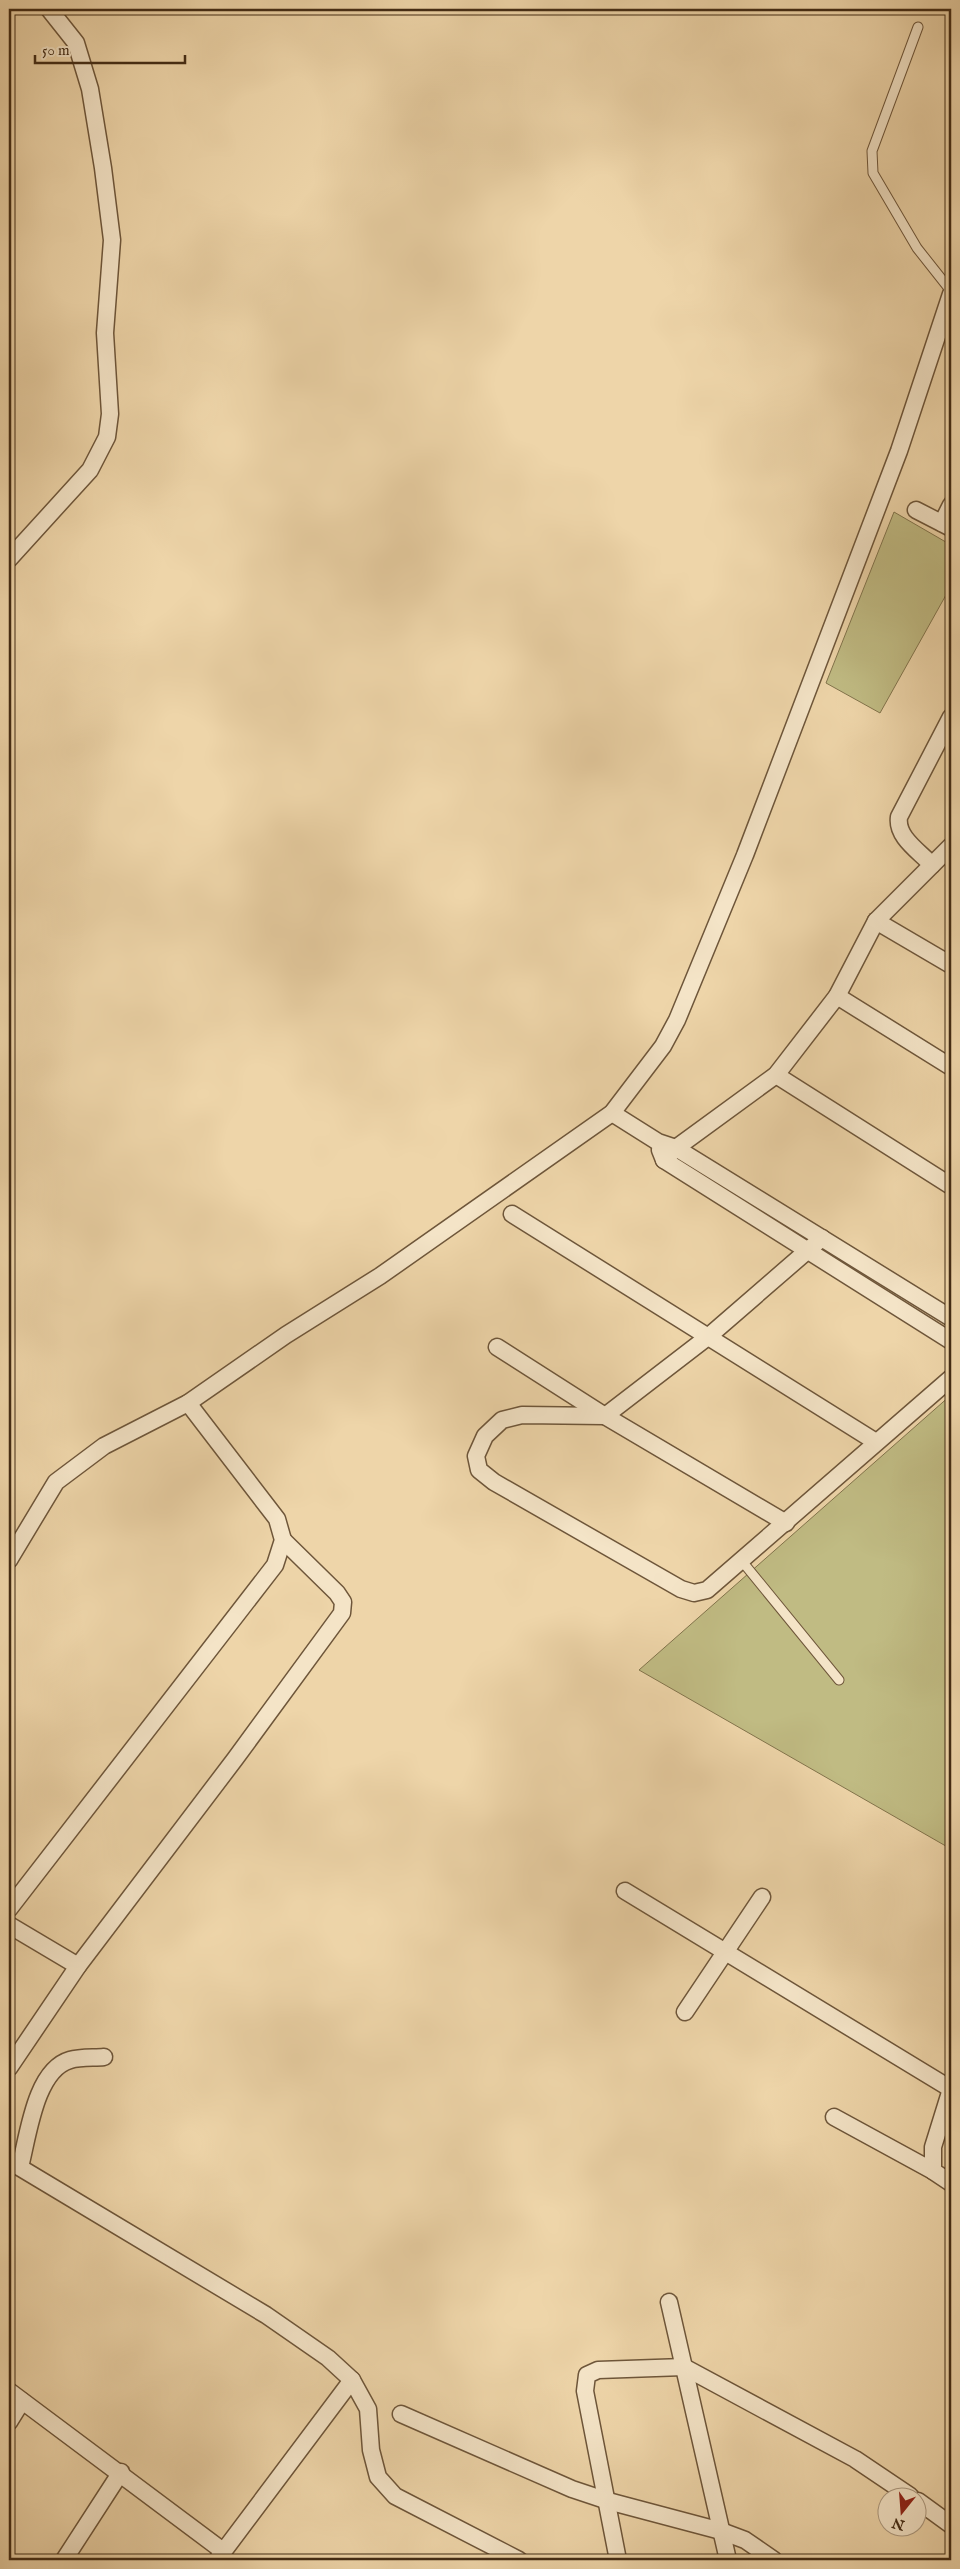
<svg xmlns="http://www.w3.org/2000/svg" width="960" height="2569" font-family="'IM FELL English',serif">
	<rect width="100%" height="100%" fill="#eed5a9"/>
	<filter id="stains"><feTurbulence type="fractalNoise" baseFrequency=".004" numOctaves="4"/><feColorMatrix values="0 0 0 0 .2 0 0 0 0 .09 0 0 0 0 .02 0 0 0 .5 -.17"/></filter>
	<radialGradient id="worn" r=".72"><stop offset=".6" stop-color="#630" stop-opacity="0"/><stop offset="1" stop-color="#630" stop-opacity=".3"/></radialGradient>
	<!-- green -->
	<g fill="#c0bb83" stroke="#82744c">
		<polygon points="894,512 951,545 951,586 880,713 826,683"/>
		<polygon points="951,1395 951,1849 639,1670"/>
	</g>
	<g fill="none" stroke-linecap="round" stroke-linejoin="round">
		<defs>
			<g id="service">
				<polyline points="918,27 872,151 873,173 917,248 951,291"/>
				<polyline points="741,1560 839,1680"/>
			</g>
			<g id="minor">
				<polyline points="916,510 951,528"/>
				<polyline points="942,523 951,505"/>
				<polyline points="9,559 90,470 107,437 110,414 105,333 112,240 103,168 90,89 76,43 49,9"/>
				<path d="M932 865C919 851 896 837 899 817L951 717"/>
				<polyline points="876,921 951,965"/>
				<polyline points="837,996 951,1067"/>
				<polyline points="776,1075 951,1186"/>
				<polyline points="612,1113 658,1142 676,1148 951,1318"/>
				<polyline points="660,1150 664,1160 951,1341"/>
				<polyline points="664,1160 676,1148 776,1075 837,996 876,921 951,846"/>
				<polyline points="512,1214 876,1442"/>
				<polyline points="822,1238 709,1336 605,1416 522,1415 502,1420 485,1436 476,1456 479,1470 494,1482 681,1589 694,1593 707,1590 951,1378"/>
				<polyline points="497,1347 605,1416 786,1523"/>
				<polyline points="9,1560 56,1482 104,1446 188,1403 286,1335 380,1276 612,1113 663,1046 677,1020 745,855 899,451 951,294"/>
				<polyline points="625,1891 951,2089"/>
				<polyline points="9,1909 275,1565 283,1540 277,1519 188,1403"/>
				<polyline points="9,1925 78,1966"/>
				<polyline points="685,2012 762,1897"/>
				<polyline points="9,2068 78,1966 235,1759 342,1613 343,1602 337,1593 283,1540"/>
				<polyline points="951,2089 933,2147 933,2171 951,2183"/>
				<polyline points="834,2117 933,2171"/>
				<polyline points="9,2161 266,2315 328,2358 352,2380 368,2409 371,2450 378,2477 395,2496 519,2560"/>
				<path d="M20 2167C28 2137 35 2070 70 2060 80 2057 94 2058 104 2057"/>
				<polyline points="669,2302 728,2560"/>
				<polyline points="9,2391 223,2551"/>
				<polyline points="401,2414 572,2489 608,2501 721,2531 745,2540 774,2560"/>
				<polyline points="9,2422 22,2401"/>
				<polyline points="918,2501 951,2525"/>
				<polyline points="64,2560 121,2472"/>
				<polyline points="217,2560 352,2380"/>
				<polyline points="618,2560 585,2391 587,2375 598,2370 684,2367 855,2459 910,2496"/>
			</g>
		</defs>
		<!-- service casing -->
		<use href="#service" stroke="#6e563a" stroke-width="11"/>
		<!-- minor casing -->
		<use href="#minor" stroke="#6e563a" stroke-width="19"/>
		<!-- service -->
		<use href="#service" stroke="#f4e4c7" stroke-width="9"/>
		<!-- minor -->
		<use href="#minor" stroke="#f4e4c7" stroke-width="16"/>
	</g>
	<!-- margin -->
	<rect width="960" height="2569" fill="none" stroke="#eed5a9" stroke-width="30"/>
	<rect x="10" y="10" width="940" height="2549" fill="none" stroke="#432c15" stroke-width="2.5"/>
	<rect x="15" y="15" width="930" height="2539" fill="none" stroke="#432c15"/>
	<!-- north arrow -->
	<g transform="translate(902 2512) rotate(197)"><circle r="24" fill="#f4e4c7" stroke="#ad9a80"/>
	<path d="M0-4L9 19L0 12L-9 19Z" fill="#8f2418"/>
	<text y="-8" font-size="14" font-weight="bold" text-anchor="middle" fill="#432c15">N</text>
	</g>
	<!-- scale -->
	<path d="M35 55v8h150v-8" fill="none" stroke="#432c15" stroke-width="2.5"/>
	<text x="42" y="55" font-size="15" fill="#432c15" stroke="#f4e4c7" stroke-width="4" paint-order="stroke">50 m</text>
	<rect width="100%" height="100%" filter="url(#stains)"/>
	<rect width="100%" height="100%" fill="url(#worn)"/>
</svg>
